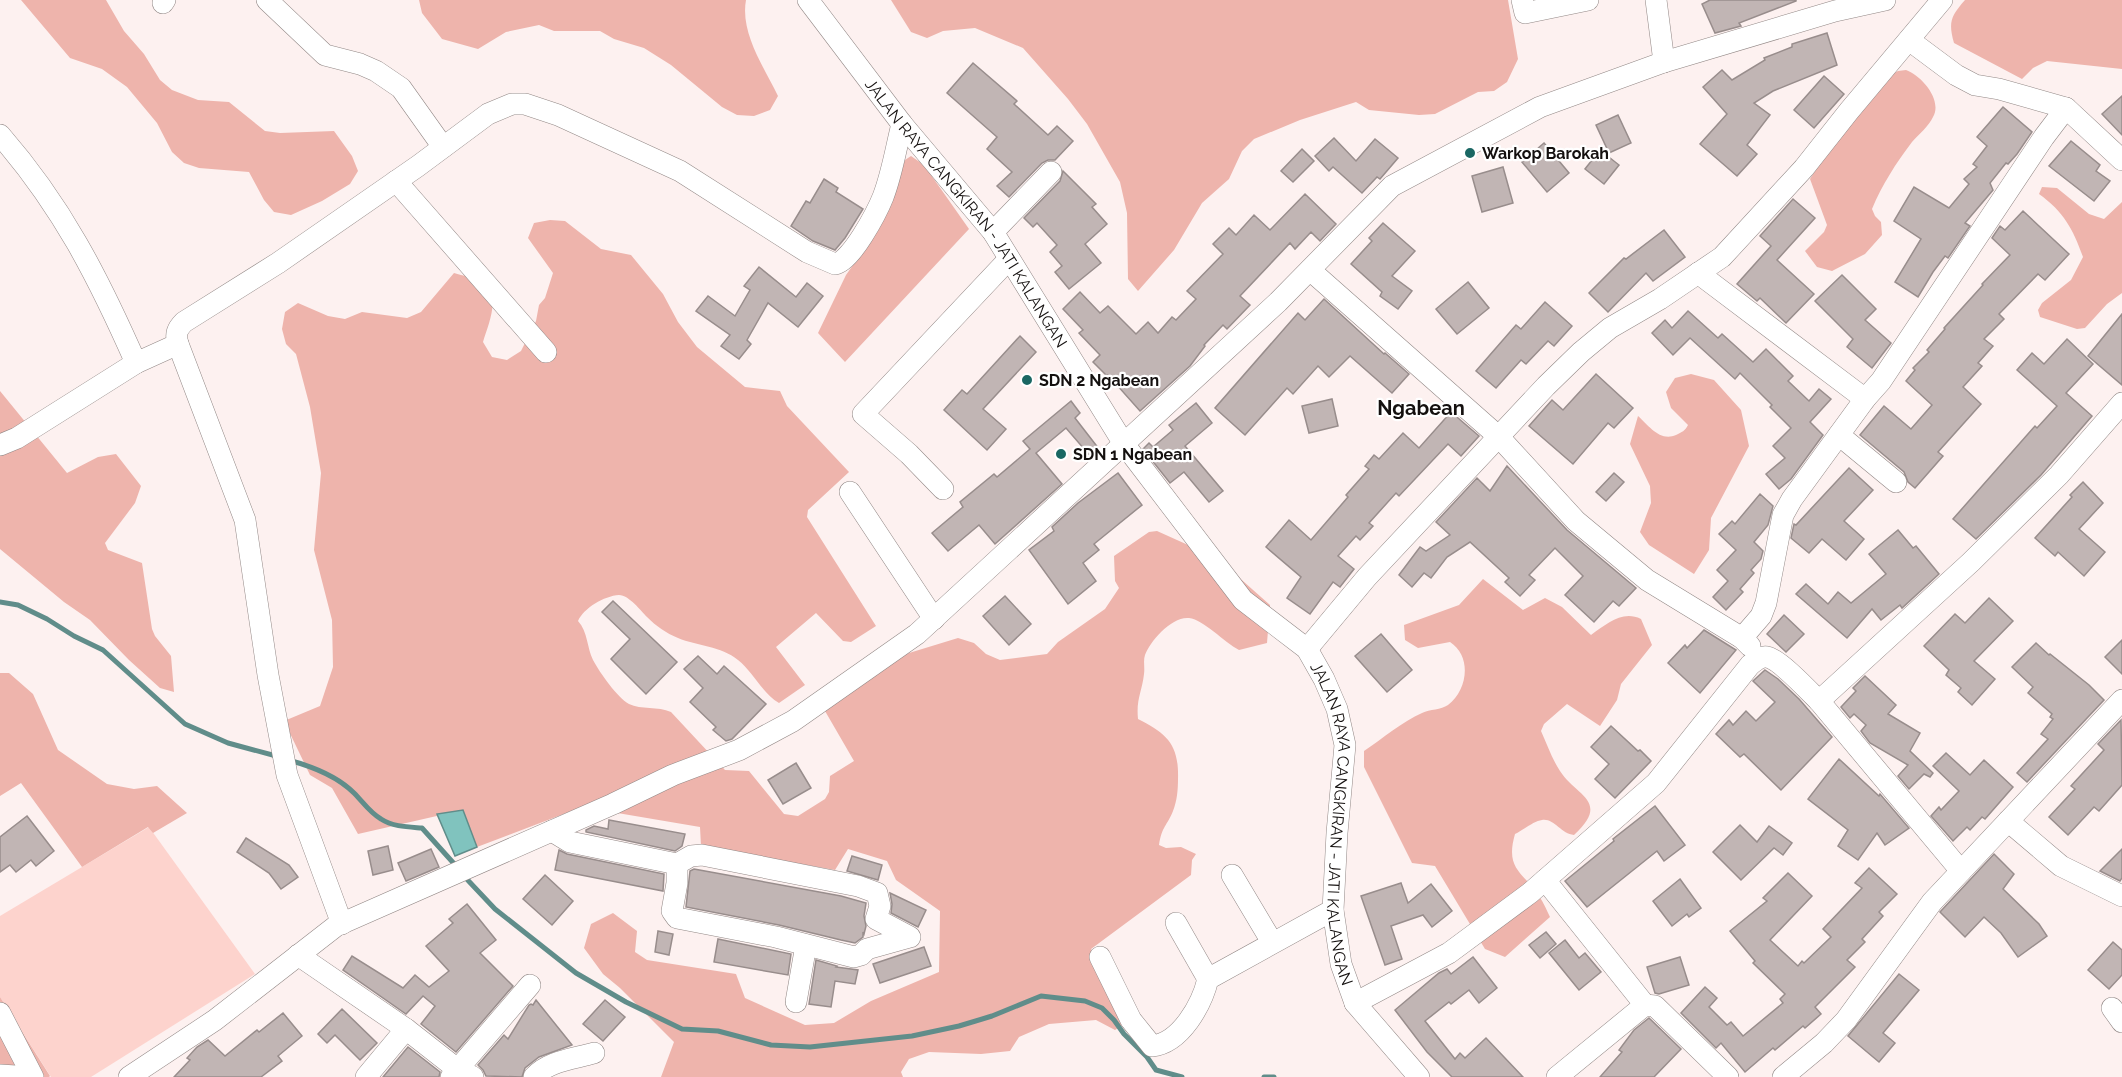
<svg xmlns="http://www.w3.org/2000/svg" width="2122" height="1077" font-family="Raleway,sans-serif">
	<rect width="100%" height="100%" fill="#fdf1f0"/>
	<!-- green -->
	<polygon fill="#fdd3cd" points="149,827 255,974 91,1077 51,1077 0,997 0,916"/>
	<!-- forest -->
	<g fill="#eeb4ac">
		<polygon points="21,0 106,0 124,31 144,54 160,80 172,90 198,100 229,102 265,131 280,133 334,131 352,156 358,171 350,184 322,201 291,215 274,212 264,200 249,172 199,168 184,163 172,152 157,123 127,87 102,69 70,58"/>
		<path d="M419 0H746C740 33 764 67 778 96L770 110 754 116 737 115 722 107 671 65 644 48 614 39 600 31H554L539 25 506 32 478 49 442 39 422 13Z"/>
		<polygon points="891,0 1508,0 1518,59 1507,82 1494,91 1478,92 1435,114 1419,115 1369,110 1356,102 1300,120 1254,139 1242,151 1229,179 1202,203 1174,250 1138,291 1128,279 1127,213 1120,182 1087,124 1068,99 1023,48 975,28 943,31 927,38 911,32"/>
		<path d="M1965 0H2122V69L2047 61 2033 68 2022 79 1954 43C1948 22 1951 16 1965 0Z"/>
		<path d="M1906 70C1921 75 1943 100 1933 117 1929 126 1919 134 1912 142 1896 163 1882 185 1872 209L1875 216 1881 222 1882 235 1865 254 1832 271 1817 267 1805 251 1824 232 1827 225 1810 179 1831 146 1890 75 1898 71Z"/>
		<polygon points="911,156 924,165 969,229 845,362 818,333 846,275 858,258 905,160"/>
		<path d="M2042 187 2057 188 2089 214 2104 219 2122 202V293L2107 304 2085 328 2077 329 2040 317 2038 310 2042 303 2071 280 2083 257C2073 229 2064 212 2039 194Z"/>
		<path d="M550 220 565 221 601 249 631 255 663 294 678 322 697 347 745 387 780 391 787 406 849 472 808 510 807 517 876 626 851 642 843 641 816 613 776 647 805 685 779 703C763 694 753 672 738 660 721 646 697 646 678 638 666 633 656 626 647 617 641 611 629 595 619 595 604 596 584 608 578 621 588 632 587 648 593 660 600 673 617 697 629 704 641 710 658 706 671 712L725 770 749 771 784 814 798 816 825 799 829 792 830 776 854 761 825 711 896 657 958 638 974 643 986 654 1000 660 1047 654 1058 642 1105 609 1119 588 1115 581 1114 556 1149 532 1157 531 1217 558 1270 605 1267 643 1239 650C1224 642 1204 620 1189 618 1172 616 1150 641 1145 655 1143 661 1145 667 1144 674 1142 692 1136 699 1138 719 1167 734 1179 744 1178 779 1178 790 1177 801 1173 811 1167 826 1162 826 1159 845L1166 848 1181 847 1196 854 1192 860 1191 875 1091 949 1131 1020 1115 1030 1096 1020 1049 1024 1019 1037 1010 1051 981 1054 929 1052 909 1059 901 1072 903 1077H661L674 1042 620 988 603 974 584 948 591 924 613 913 637 931 635 952 647 960 736 974 745 998 805 1025 834 1023 871 1001 939 972 940 911 896 880 887 861 848 849 835 870 701 846 700 827 582 807 477 847 463 810 358 834 332 788 310 775 284 721 320 706 333 667 332 620 314 550 321 473 310 407 296 354 286 344 282 329 285 312 298 303 328 316 345 319 362 312 407 318 421 312 454 273C463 276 473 277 481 282 503 293 488 325 483 342L492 357 507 360 521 351 536 321 539 305 545 298 553 273 528 238 534 223Z"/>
		<path d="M1691 374 1714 380 1741 410 1749 446 1711 518 1709 550 1694 574 1649 545 1640 532 1651 503 1650 486 1630 444 1638 416C1649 426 1660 442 1676 435 1682 432 1685 431 1688 425L1671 408 1666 392 1675 378Z"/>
		<polygon points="0,391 67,473 98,457 116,454 141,486 135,503 105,543 108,550 142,563 152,629 155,636 171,656 174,692 160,688 129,660 90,620 64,602 0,549"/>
		<path d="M1483 579 1523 610 1545 598 1562 607 1591 635C1607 624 1622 610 1641 619L1652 645 1621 684 1617 700 1600 726 1567 704 1544 724 1541 731C1547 744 1552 759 1560 771 1576 796 1611 801 1574 835 1561 834 1554 818 1542 820 1534 821 1523 830 1515 834 1505 869 1522 871 1539 896 1544 903 1547 911 1550 917L1505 957 1485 949 1435 866 1412 863 1364 767V751C1382 739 1403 721 1422 713 1430 709 1441 710 1448 705 1468 690 1472 656 1450 642L1418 648 1405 640 1404 625 1459 605Z"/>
		<polygon points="0,673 9,673 33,694 58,750 107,784 134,789 157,786 187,813 153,833 148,827 82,867 21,783 0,796"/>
		<polygon points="0,997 50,1076 49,1077 36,1077 0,1067"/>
	</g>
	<!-- water -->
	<polygon fill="#80c3be" stroke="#608d8a" stroke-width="1.5" points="463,810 477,847 455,856 437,814"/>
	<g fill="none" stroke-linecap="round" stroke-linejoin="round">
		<!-- stream -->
		<g stroke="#608d8a" stroke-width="5">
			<polyline points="0,602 18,605 47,619 74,636 103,650 185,724 228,743 280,757"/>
			<path d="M288 760C311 766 337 776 354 793 363 802 370 813 381 819 393 827 409 827 422 828L457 867"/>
			<polyline points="462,874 495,909 576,973 626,1002 682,1029 718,1031 771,1045 810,1047 912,1036 959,1026 992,1016 1041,996 1085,1001 1102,1008 1114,1020 1124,1034 1147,1057 1156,1070 1182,1077"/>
			<polyline points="1264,1077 1274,1077"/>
		</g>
	</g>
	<!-- building -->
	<g fill="#c1b5b4" stroke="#988d8c" stroke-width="1.5">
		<polygon points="1710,0 1796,0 1796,1 1739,23 1741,26 1715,33 1702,4"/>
		<polygon points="1827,33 1837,65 1773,91 1754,103 1770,115 1747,145 1757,154 1737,176 1700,144 1727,114 1703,87 1722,70 1732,80 1765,60 1764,58 1792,47 1792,44"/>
		<polygon points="973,63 1017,101 1014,104 1048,135 1057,126 1073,141 1055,160 1048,160 1042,163 1009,197 997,186 1012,172 987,149 997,137 947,93"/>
		<polygon points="1824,76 1844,94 1814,128 1794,110"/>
		<polygon points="2122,96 2122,135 2102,114"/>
		<polygon points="2003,107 2032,132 2017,154 2008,164 2006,163 1990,183 1993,190 1965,223 1970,226 1948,258 1945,256 1933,272 1918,297 1895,282 1921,239 1894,221 1914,187 1949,208 1969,184 1964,179 1977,167 1973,164 1987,146 1977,137"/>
		<polygon points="1618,115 1631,143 1609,153 1596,125"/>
		<polygon points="1334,138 1356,161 1375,139 1398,158 1380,179 1377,177 1362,193 1333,167 1329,171 1315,156"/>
		<polygon points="2071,141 2100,165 2096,171 2110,181 2094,201 2049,166"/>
		<polygon points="1544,143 1569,173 1547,192 1522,162"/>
		<polygon points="1302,149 1314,161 1293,182 1281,171"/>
		<polygon points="1600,150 1619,165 1604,184 1585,169"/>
		<polygon points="1503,167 1513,203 1482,212 1472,176"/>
		<polygon points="1063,171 1096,204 1092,207 1107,224 1085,244 1101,263 1069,289 1055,272 1062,266 1050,252 1057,245 1037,223 1033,227 1024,218 1060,181"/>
		<polygon points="824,179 838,188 836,192 863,209 845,238 835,250 813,241 791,226 806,201 810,203"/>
		<polygon points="1305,194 1336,224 1320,241 1311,232 1295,249 1290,243 1240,296 1250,305 1227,329 1223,325 1204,345 1205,346 1190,366 1140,411 1108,375 1107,376 1093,362 1100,355 1079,333 1083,330 1063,309 1080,292 1100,313 1108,306 1136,334 1148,322 1158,333 1172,317 1176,320 1196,299 1187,291 1223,254 1213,244 1229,228 1236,235 1254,215 1270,230"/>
		<polygon points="1793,199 1815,218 1777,260 1814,294 1786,323 1760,298 1757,301 1737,284 1771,246 1760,236"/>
		<polygon points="2023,211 2069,254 2045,280 2038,274 1999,314 2004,319 1984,339 1993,346 1978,363 1982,366 1963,387 1981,404 1938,452 1943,456 1915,488 1908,482 1904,472 1860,435 1884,406 1911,429 1932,405 1906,381 1915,370 1913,368 1929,352 1927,350 1945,329 1944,328 1983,285 1982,284 2010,255 1992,238 2000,226 2005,230"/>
		<polygon points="1383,223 1415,251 1392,276 1412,291 1398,309 1380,296 1382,292 1351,264 1372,241 1369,238"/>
		<polygon points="1664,230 1685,257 1653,281 1646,273 1608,312 1589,293 1624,258 1626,259"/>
		<polygon points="759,267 796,297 807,283 823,296 798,327 768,303 747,340 751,344 739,359 721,346 730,335 696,311 708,296 735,316 750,290 744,286"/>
		<polygon points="1842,275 1876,309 1865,320 1891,343 1872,368 1847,347 1853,339 1815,301"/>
		<polygon points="1468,282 1489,308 1457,334 1436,309"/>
		<polygon points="1324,299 1384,354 1385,353 1409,374 1392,393 1350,356 1329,377 1318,366 1293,394 1287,388 1245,435 1215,408 1298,313 1305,320"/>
		<polygon points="1545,302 1572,326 1554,346 1548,341 1526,364 1521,360 1496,388 1476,371 1516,325 1521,329"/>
		<polygon points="1688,311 1718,338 1722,334 1753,362 1766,349 1793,376 1788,381 1809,401 1819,389 1831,399 1810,422 1823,435 1791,479 1779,489 1766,474 1785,458 1773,446 1791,428 1770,407 1772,405 1740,373 1735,379 1690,338 1673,355 1652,333 1665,320 1672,328"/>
		<polygon points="2122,314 2122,385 2088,356"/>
		<polygon points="1020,336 1036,352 983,409 1006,429 987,450 944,410 962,390 967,394"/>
		<polygon points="2067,339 2093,364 2066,393 2092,416 2041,475 1976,539 1953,519 2035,426 2037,428 2057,406 2017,370 2032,353 2044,364"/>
		<polygon points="1596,374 1633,408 1614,428 1608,423 1573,464 1529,426 1552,400 1563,410"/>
		<polygon points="1332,399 1338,426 1309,433 1302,406"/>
		<polygon points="1071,401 1080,413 1075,418 1099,449 1091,457 1066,428 1036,453 1062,484 995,544 979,525 948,551 932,533 963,507 960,502 994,474 997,477 1030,449 1023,441"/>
		<polygon points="1196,403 1212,423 1185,446 1223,491 1209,502 1184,472 1170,483 1143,449 1149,443 1153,447 1173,430 1169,425"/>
		<polygon points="1451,412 1479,436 1461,456 1448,444 1399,496 1396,493 1369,523 1373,526 1360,540 1356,536 1338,556 1354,569 1340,587 1333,582 1310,614 1287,598 1301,577 1266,547 1289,520 1311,540 1348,497 1346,495 1369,469 1365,466 1374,455 1379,459 1403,433 1419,448"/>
		<polygon points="1507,466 1567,530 1636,588 1619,606 1613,601 1594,622 1565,595 1583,576 1555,548 1529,575 1535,580 1520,596 1505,582 1509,578 1470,542 1447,557 1431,578 1424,573 1412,587 1399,575 1420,547 1426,551 1450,535 1436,522 1477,478 1490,491"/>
		<polygon points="1849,468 1873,490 1844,521 1864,539 1846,560 1822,539 1809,553 1791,538 1794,524 1796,525"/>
		<polygon points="1118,473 1142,505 1094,544 1099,550 1083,563 1096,581 1068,604 1029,550 1054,531 1052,527 1078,503"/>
		<polygon points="1614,473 1624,482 1606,501 1596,492"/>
		<polygon points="2083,482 2103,503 2079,529 2105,552 2084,576 2058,552 2055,556 2035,538 2072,497 2070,495"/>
		<polygon points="1760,494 1773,506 1768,525 1754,542 1763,551 1761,559 1751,570 1754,573 1740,589 1743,592 1726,610 1713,597 1728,581 1717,570 1736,550 1719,534 1732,521 1735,524"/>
		<polygon points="1898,530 1913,548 1916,546 1939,574 1902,608 1900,605 1881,620 1872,609 1847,638 1796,594 1806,584 1828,604 1838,592 1851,603 1886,574 1869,554"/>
		<polygon points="1005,596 1031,624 1009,645 983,616"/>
		<polygon points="1989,598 2013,621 1974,661 1995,679 1972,705 1958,692 1961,688 1946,675 1949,670 1924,646 1955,614 1965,623"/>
		<polygon points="613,601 677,662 646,694 611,659 630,639 602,612"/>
		<polygon points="1784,615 1804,634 1786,652 1767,634"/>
		<polygon points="1704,630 1736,650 1700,693 1668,663 1685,645 1687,648"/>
		<polygon points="1381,634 1412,670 1387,692 1355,656"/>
		<polygon points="2122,640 2122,674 2105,657"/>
		<polygon points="2036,643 2049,655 2050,654 2089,685 2104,700 2027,782 2017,773 2048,739 2041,734 2053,719 2050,717 2052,714 2028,693 2033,687 2012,667"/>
		<polygon points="698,656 717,674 724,666 766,704 732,739 726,741 713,730 716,727 690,702 703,688 684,669"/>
		<polygon points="1765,670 1778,679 1799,699 1832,737 1781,790 1744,754 1740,757 1716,734 1729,720 1733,725 1746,711 1756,721 1775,702 1753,681"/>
		<polygon points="1865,676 1896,705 1888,714 1920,733 1910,751 1933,773 1930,777 1924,774 1909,789 1898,776 1908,765 1870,743 1861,731 1866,725 1854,714 1850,718 1841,707 1856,691 1853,688"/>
		<polygon points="2121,720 2122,785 2099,811 2094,807 2068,835 2049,817 2075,789 2071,786 2104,750 2098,744"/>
		<polygon points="1611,726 1638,751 1640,750 1651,761 1615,798 1595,779 1609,764 1591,747"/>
		<polygon points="1946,753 1970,775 1984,760 2013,787 1985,819 1982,817 1970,830 1967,827 1953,841 1931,816 1939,807 1941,810 1959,791 1933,766"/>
		<polygon points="1839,759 1879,796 1880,794 1909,828 1885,845 1877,833 1858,860 1838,846 1848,830 1808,799"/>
		<polygon points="796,763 811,788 783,804 768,780"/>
		<polygon points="1655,806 1685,845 1664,861 1657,851 1587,907 1565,881 1614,841 1613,839"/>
		<polygon points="27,816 54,851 36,866 31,860 16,872 10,865 0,872 0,837"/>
		<polygon points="609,820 685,834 682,846 675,851 586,832 586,830 594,826 608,829"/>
		<polygon points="1740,825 1757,842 1769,826 1792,843 1783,855 1774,848 1741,880 1713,852"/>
		<polygon points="246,838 289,865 298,877 281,889 269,873 237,852"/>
		<polygon points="388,846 393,870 373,875 368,851"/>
		<polygon points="431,849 439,867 406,881 398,863"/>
		<polygon points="2122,849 2122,878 2120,881 2100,871"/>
		<polygon points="559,850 567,854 664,874 663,891 555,870"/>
		<polygon points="1994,854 2014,874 2003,889 2039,924 2047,936 2018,957 2001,933 1984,917 1965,937 1940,912"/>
		<polygon points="852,856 882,865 878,880 847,871"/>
		<polygon points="1869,868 1897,894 1879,912 1883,916 1862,939 1865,942 1847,960 1855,967 1815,1007 1821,1014 1805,1028 1803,1026 1775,1050 1773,1048 1745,1072 1721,1043 1716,1048 1681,1013 1705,987 1717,998 1709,1007 1727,1025 1731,1022 1743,1036 1783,1003 1780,999 1785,994 1753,963 1755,961 1730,931 1767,901 1763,898 1788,873 1812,896 1770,940 1798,966 1802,961 1804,963 1831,937 1823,929 1862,888 1855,883"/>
		<polygon points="694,869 841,896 866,903 864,916 866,926 864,934 863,932 863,937 855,943 841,940 779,925 686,907 690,871"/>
		<polygon points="545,875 573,901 552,925 523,899"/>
		<polygon points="1680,879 1701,908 1689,917 1687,914 1672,926 1653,901"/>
		<polygon points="1401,883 1408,903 1431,884 1452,911 1432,927 1423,915 1391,926 1402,959 1385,965 1361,896"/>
		<polygon points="890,893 926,910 918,927 891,913 892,904"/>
		<polygon points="467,904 496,940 480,953 513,986 456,1052 421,1024 435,1006 423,996 406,1014 343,970 352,956 403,988 415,975 429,987 449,971 426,946 453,923 449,919"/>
		<polygon points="658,931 673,934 669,955 655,952"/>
		<polygon points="1546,932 1556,944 1540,958 1529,945"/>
		<polygon points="718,939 791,954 788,975 714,962"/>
		<polygon points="1565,940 1579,958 1585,953 1601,972 1579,990 1549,953"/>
		<polygon points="2113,942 2122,950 2122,975 2109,989 2088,970"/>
		<polygon points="924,947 931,966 880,983 873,964"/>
		<polygon points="1473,957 1497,988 1479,1003 1469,990 1451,1004 1449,1002 1425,1021 1455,1059 1460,1053 1465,1058 1486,1038 1523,1077 1452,1077 1427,1052 1395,1010 1439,973 1447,969 1451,974"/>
		<polygon points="1680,957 1689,985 1659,994 1655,993 1647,967"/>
		<polygon points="816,960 837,966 836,967 858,970 855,984 835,981 831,1007 809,1004"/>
		<polygon points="1899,974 1919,990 1883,1033 1895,1043 1879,1062 1848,1036"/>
		<polygon points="536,1000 572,1045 539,1057 525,1068 522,1077 486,1076 483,1070 478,1065 504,1035 508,1039 529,1005 531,1004 533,1005"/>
		<polygon points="605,1000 625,1017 603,1041 583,1024"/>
		<polygon points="342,1009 377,1043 360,1060 335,1035 327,1043 318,1034"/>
		<polygon points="283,1013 302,1036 278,1056 282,1061 261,1077 174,1077 190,1060 187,1058 197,1047 208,1040 225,1056 257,1030 259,1032"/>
		<polygon points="1649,1018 1681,1049 1654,1077 1600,1077 1622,1052 1619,1050 1634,1030"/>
		<polygon points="408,1047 440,1072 439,1077 383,1077"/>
	</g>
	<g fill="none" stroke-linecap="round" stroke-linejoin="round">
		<defs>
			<g id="minor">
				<polyline points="267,0 325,55 360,64 376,71 401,88 443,147"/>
				<path id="s1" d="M808 0 902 124 993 232 1124 444 1243 600 1307 649 1324 679 1337 709 1345 745 1337 833 1333 910 1341 964 1355 1003 1419 1077"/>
				<polyline points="1522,0 1525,13 1588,0"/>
				<polyline points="1656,0 1664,62"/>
				<polyline points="163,3 165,0"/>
				<polyline points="1909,40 1956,75 1975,85 1999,89 2066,108 2122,160"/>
				<path d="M0 135C62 206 98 277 136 363L178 344"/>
				<polyline points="396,181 546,352"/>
				<polyline points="993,232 1051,172"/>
				<polyline points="1310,270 1499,437 1576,521 1647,580 1742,638 1750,646"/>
				<polyline points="1698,273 1865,399"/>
				<polyline points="1839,435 1896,482"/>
				<polyline points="0,445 17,438 136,363"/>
				<polyline points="943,489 909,454 863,414 1009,259"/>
				<polyline points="850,492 934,619"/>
				<polyline points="1742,638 1761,616 1766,603 1781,525 1783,515 1792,499 1865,399 1881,381 2044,137 2066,108"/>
				<polyline points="1307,649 1367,577 1546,386 1581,352 1610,328 1660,299 1722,257 1804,168 1849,111 1942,0"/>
				<polyline points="1819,701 1961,871"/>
				<polyline points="2008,821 2061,866 2122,896"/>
				<polyline points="552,831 570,842 677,864 691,856 702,855 858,886 877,893 880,906 876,919 910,937 867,949 861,955 854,957 776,937 677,918 672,911 677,883 677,864"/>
				<polyline points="1232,875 1272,942"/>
				<polyline points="1545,880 1645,1005"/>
				<polyline points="1176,923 1208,979"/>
				<path d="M342 924 287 775 268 675 245 520 178 344C175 334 177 329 184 322L278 263 418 166 488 114 512 104H525L558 115 680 171 807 252 835 264C851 262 877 212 883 197 892 174 896 148 902 124"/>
				<polyline points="298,955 406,1029 457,1069 473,1077"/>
				<path d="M1100 957 1131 1020 1152 1046C1181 1043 1202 1004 1208 979L1333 910"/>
				<polyline points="796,1002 806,945"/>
				<path d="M1355 1003 1449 953 1530 893 1656 783 1750 665C1755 661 1760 656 1767 657 1779 659 1809 691 1819 701L1971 562 2059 475 2122 403"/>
				<polyline points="2112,1008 2122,1022"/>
				<polyline points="0,1013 33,1077"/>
				<polyline points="0,1075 31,1077"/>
				<polyline points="129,1077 215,1020 336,926 613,804 673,775 739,750 793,721 917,634 1278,302 1392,186 1540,107 1664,62 1835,11 1885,0"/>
				<polyline points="366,1077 406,1029"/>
				<polyline points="451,1077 530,985"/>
				<path d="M534 1077C548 1061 573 1059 594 1053"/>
				<polyline points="1557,1077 1645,1005 1655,1006 1728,1077"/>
				<polyline points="1783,1077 1824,1043 1846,1020 1932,902 2122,700"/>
			</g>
		</defs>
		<!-- minor casing -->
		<use href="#minor" stroke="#928886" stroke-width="22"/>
		<!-- minor -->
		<use href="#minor" stroke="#fff" stroke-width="21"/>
	</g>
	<!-- markers -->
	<g fill="#1a6763" stroke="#fff" stroke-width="2">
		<circle cx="1470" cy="153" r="6"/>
		<circle cx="1027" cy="380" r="6"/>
		<circle cx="1061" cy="454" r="6"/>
	</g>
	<g text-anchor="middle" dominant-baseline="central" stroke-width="4.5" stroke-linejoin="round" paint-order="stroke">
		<!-- poi labels -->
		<g font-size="16" font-weight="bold" fill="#14100f" stroke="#fff" text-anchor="start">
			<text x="1482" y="153">Warkop Barokah</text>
			<text x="1039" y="380">SDN 2 Ngabean</text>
			<text x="1073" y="454">SDN 1 Ngabean</text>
		</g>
		<!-- street labels -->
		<g font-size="16" fill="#14100f" stroke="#fff">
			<text stroke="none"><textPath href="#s1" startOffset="266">JALAN RAYA CANGKIRAN - JATI KALANGAN</textPath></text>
			<text stroke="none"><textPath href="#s1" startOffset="1004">JALAN RAYA CANGKIRAN - JATI KALANGAN</textPath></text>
		</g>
		<!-- quarter labels -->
		<g font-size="20" font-weight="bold" fill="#14100f" stroke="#fff">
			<text x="1421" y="408">Ngabean</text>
		</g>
	</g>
</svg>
